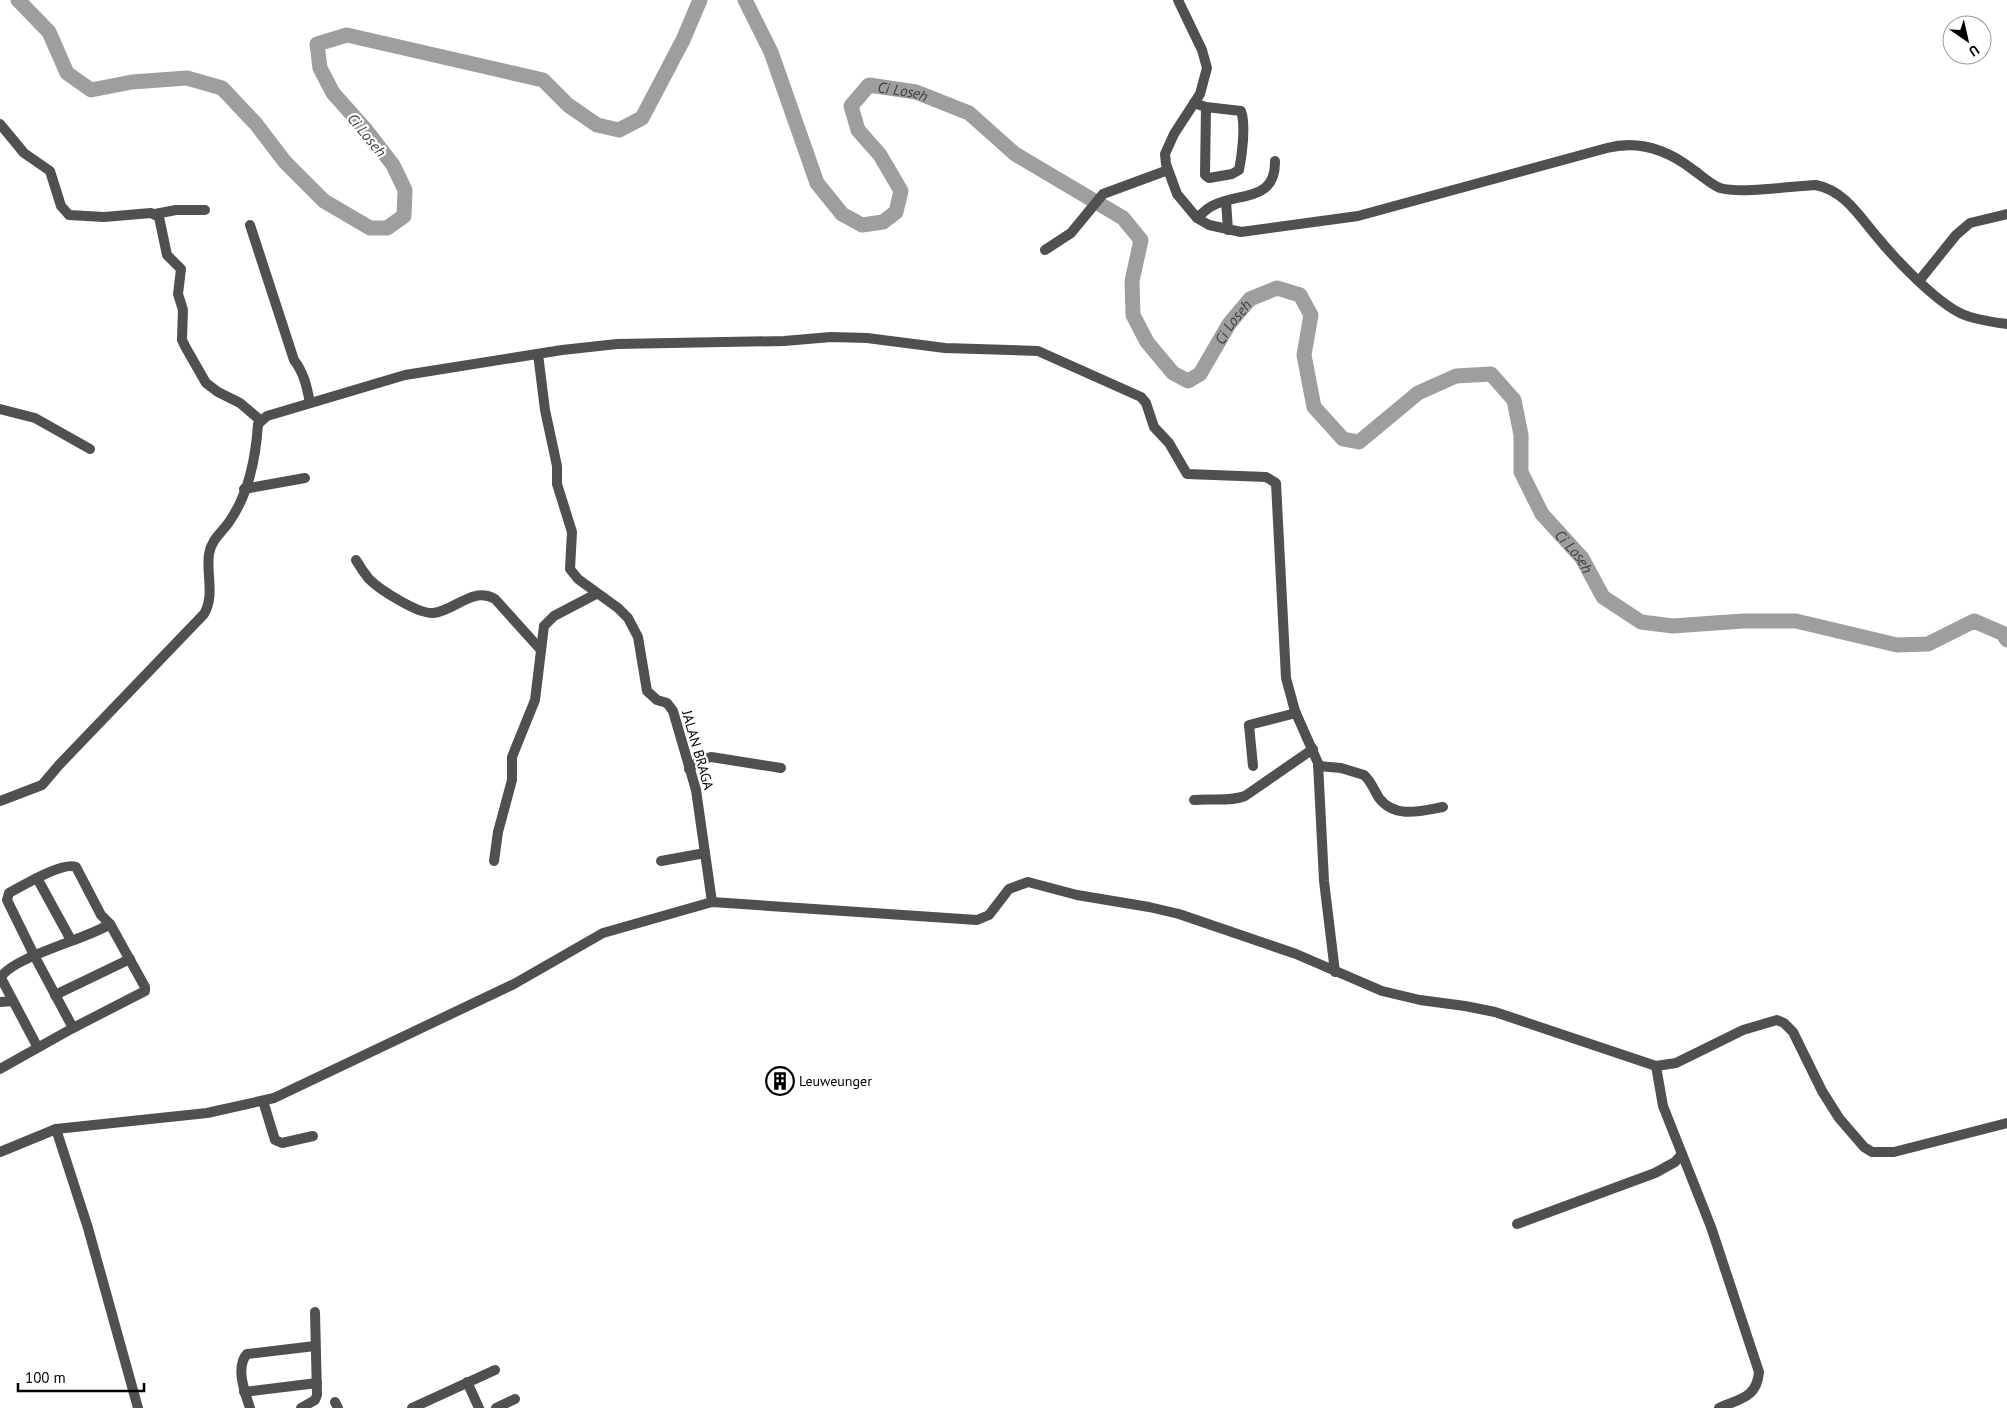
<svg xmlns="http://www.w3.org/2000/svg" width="2007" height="1408" font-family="'PT Sans',sans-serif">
	<rect width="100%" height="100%" fill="#fff"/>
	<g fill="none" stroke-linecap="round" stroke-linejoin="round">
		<!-- river -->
		<g stroke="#9e9e9e" stroke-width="15">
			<polyline points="18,0 49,32 67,73 91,90 132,82 187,78 222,88 256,124 285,162 324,201 370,228 387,228 404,216 405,190 393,165 366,130 333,93 320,68 317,44 347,35 543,80 568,105 597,125 619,130 642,118 683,40 700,0"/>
			<path id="s1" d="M745 0 771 52 817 183 842 214 862 225 883 222 896 212 901 191 880 155 858 130 851 106 869 85 916 92 969 113 1015 154 1123 218 1141 240 1132 281 1133 315 1147 342 1173 373 1188 381 1200 374 1229 324 1250 299 1277 288 1300 295 1311 315 1304 355 1314 407 1343 439 1359 442 1418 393 1456 376 1491 374 1514 400 1521 435V472L1542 514 1582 558 1603 597 1641 622 1673 626 1743 621H1796L1897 645 1928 644 1974 621 2002 633 2007 640"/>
		</g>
		<!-- minor -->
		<g stroke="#505050" stroke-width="10">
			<path d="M1178 0 1202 50 1207 68 1200 94 1174 134 1165 154 1166 164 1177 194 1197 218 1209 225 1241 232 1358 216 1607 148C1638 140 1666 149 1692 169 1701 175 1710 184 1720 188 1742 194 1792 186 1816 185 1845 191 1859 216 1878 238 1896 260 1936 302 1962 314 1976 320 1992 322 2007 324"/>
			<path d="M1194 103 1206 107 1241 111C1246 124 1242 156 1239 170L1232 174 1209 178 1205 175 1206 107"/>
			<polyline points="0,124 24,153 50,171 61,206 69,215 104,217 151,213 159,217 167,255 181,269 178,294 183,310 182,340 186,348 206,383 218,392 240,403 260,420"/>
			<polyline points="1226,201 1228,230"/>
			<polyline points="155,214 176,210 205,210"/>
			<path d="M1197 218C1202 214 1206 209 1212 206 1239 192 1276 202 1275 161"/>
			<path d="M250 225 294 360C304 373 307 387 310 403"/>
			<polyline points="1045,250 1071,233 1103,194 1168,170"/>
			<polyline points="1919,281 1956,235 1970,223 2007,214"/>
			<polyline points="538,354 545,410 557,466 557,484 572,532 570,569 578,579 618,608 628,618 638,637 647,691 657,700 667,703 673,711 696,790 712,902"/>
			<polyline points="0,409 35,418 90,449"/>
			<polyline points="244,489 305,478"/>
			<path d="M356 560C360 567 364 573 369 579 380 590 418 614 433 613 455 611 472 586 495 599L541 650"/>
			<polyline points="1253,766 1249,725 1296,713"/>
			<path d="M1318 766 1341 768 1364 775C1371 781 1374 790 1379 798 1395 819 1421 811 1443 807"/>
			<polyline points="689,769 700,760 711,757 781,768"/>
			<path d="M1194 800C1210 798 1230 802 1245 796L1313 749"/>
			<path d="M0 801 42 785 59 765 204 614C215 596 206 573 209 554 211 539 224 531 231 519 249 492 256 455 258 424L267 416 405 375 562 350 617 344 784 341 831 337 867 338 945 348 1038 351 1141 397 1146 403 1154 427 1169 443 1187 474 1266 477 1276 483 1286 678 1295 711 1318 763 1324 881 1335 972"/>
			<polyline points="494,861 498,832 512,780 512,757 535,700 544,626 554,616 596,594"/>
			<polyline points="661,861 705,853"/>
			<polyline points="37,878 71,940"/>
			<polyline points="1,978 37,1046"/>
			<path d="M0 979C10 957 88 939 110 924L101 915 76 867C63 861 22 886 9 893L7 900 35 957 73 1028 0 1069"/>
			<polyline points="55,995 130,959"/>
			<polyline points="0,1002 13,1001"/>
			<polyline points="73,1028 145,991 145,987 110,924"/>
			<path d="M1656 1066 1663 1106 1711 1227 1759 1372C1757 1398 1739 1399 1719 1408"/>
			<polyline points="263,1101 275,1140 282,1143 313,1136"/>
			<polyline points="56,1129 88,1228 138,1408"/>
			<polyline points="0,1152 56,1129 207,1113 274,1098 514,984 603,933 712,902 977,920 989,915 1009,889 1028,882 1077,895 1149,907 1179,914 1296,954 1382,991 1420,1000 1465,1006 1495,1012 1656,1066 1676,1063 1743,1030 1777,1020 1784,1023 1793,1032 1822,1091 1839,1118 1864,1147 1872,1152 1894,1152 2007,1123"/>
			<polyline points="1517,1224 1655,1173 1675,1162 1682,1154"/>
			<polyline points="467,1382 479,1408"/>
			<polyline points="244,1392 317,1383"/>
			<polyline points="335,1402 338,1408"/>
			<path d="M250 1408C245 1393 235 1367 247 1354L315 1346"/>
			<polyline points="301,1408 315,1400 317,1395 315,1312"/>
			<polyline points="412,1408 495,1370"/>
			<polyline points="496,1408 515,1399"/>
		</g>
	</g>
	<!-- icons -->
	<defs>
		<symbol id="building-ring" viewBox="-11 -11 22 22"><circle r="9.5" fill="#fff" stroke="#000" stroke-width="1.5"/><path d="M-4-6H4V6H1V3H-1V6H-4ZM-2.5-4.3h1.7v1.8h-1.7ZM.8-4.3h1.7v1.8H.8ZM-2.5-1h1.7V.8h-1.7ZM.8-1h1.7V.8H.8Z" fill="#000"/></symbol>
	</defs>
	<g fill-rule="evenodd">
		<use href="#building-ring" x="764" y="1065" width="32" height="32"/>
	</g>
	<g text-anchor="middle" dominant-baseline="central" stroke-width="4.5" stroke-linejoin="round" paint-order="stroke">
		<!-- street labels -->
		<g font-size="14" fill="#000" stroke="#fff">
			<text transform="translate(698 750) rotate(74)">JALAN BRAGA</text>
		</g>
		<!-- poi labels -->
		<g font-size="14" fill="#000" stroke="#fff" text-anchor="start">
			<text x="799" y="1081">Leuweunger</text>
		</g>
		<!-- water labels -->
		<g font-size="15" font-style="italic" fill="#3f3f3f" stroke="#fff">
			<text stroke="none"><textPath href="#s1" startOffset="481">Ci Loseh</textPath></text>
			<text transform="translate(367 135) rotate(50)">Ci Loseh</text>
			<text stroke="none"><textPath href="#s1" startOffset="1006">Ci Loseh</textPath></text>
			<text stroke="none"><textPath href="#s1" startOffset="1621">Ci Loseh</textPath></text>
		</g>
	</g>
	<!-- north arrow -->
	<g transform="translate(1967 40) rotate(146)"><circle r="24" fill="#ffffff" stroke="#999999"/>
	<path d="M0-4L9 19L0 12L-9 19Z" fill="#000000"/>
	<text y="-8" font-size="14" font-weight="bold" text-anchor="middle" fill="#000000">U</text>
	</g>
	<!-- scale -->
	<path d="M18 1383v8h126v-8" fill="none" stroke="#000000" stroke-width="2.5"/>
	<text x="25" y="1383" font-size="15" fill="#000000" stroke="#ffffff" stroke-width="4" paint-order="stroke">100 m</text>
</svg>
